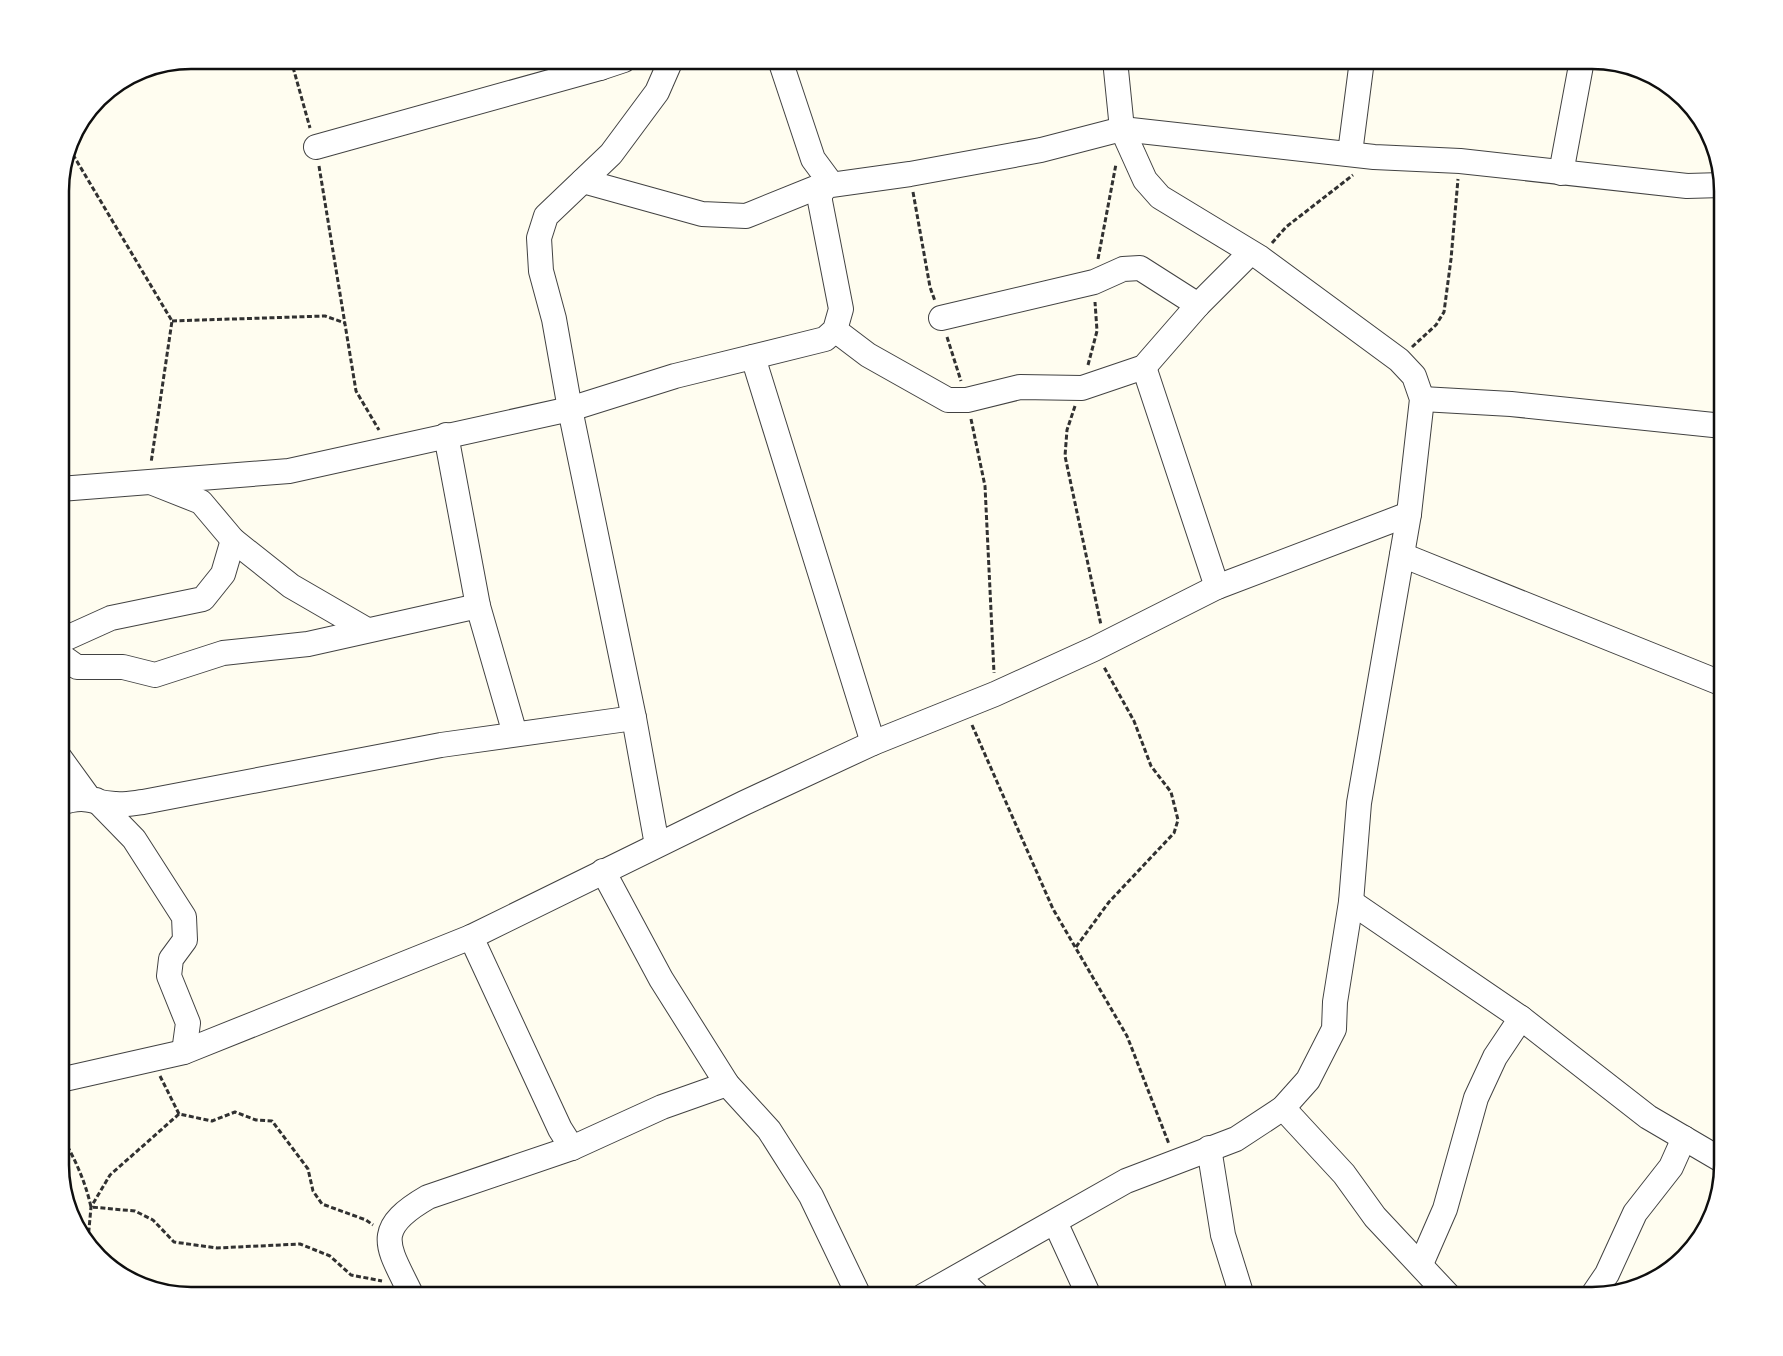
<svg xmlns="http://www.w3.org/2000/svg" width="1783" height="1356" font-family="'Playfair Display',serif">
	<rect width="100%" height="100%" fill="#fffdf0"/>
	<g fill="none" stroke-linecap="round" stroke-linejoin="round">
		<defs>
			<g id="minor">
				<polyline points="586,61 600,68 624,60"/>
				<polyline points="316,147 600,68"/>
				<polyline points="1350,153 1362,60"/>
				<polyline points="1561,173 1582,60"/>
				<polyline points="583,181 702,214 746,216 830,182 813,159 780,60"/>
				<polyline points="941,318 1094,282 1123,269 1140,268 1198,305"/>
				<polyline points="835,330 868,355 948,400 967,400 1020,387 1082,388 1144,367 1198,305 1250,253"/>
				<polyline points="753,357 873,743"/>
				<polyline points="1144,367 1217,587"/>
				<polyline points="1422,399 1511,404 1723,426"/>
				<polyline points="446,435 478,606 515,734"/>
				<polyline points="153,483 201,502 233,540 291,586 367,630"/>
				<polyline points="60,489 289,471 570,409 675,376 825,339 835,330 841,309 820,201 820,194 830,182 831,185 910,174 1041,150 1122,129 1374,157 1460,161 1687,186 1722,185"/>
				<polyline points="1402,555 1723,684"/>
				<polyline points="60,641 111,618 203,599 223,574 233,540"/>
				<polyline points="60,655 77,667 123,667 155,675 223,653 308,644 478,606"/>
				<polyline points="60,758 89,798"/>
				<polyline points="96,800 134,839 184,917 185,940 171,959 169,976 188,1023 184,1052"/>
				<path d="M60 803C89 794 90 803 115 804 124 805 134 803 143 802L441 745 634 718"/>
				<polyline points="657,845 634,718 570,409 554,319 541,271 539,238 546,216 611,154 657,92 671,60"/>
				<polyline points="603,871 661,979 727,1084 769,1130 811,1196 859,1296"/>
				<polyline points="1351,902 1521,1018 1648,1117 1723,1161"/>
				<polyline points="471,937 560,1129 572,1148"/>
				<polyline points="60,1080 184,1052 471,937 744,803 873,743 995,694 1094,649 1217,587 1409,514"/>
				<polyline points="1283,1108 1344,1174 1375,1217 1449,1296"/>
				<polyline points="1209,1148 1223,1235 1242,1296"/>
				<polyline points="1055,1222 1089,1296"/>
				<polyline points="1421,1264 1445,1209 1476,1098 1495,1057 1521,1018"/>
				<polyline points="958,1277 978,1296"/>
				<path d="M412 1296C388 1246 371 1230 428 1197L572 1148 662 1107 727 1084"/>
				<polyline points="923,1296 1126,1181 1236,1139 1283,1108 1308,1080 1334,1029 1335,1002 1351,902 1359,803 1409,514 1422,399 1414,376 1399,360 1259,257 1160,197 1145,180 1122,129 1115,60"/>
				<polyline points="1592,1296 1607,1274 1635,1213 1671,1167 1684,1138"/>
			</g>
		</defs>
		<!-- minor casing -->
		<use href="#minor" stroke="#424242" stroke-width="26"/>
		<!-- path -->
		<g stroke="#313131" stroke-width="3" stroke-dasharray="5 2.5" stroke-linecap="butt">
			<polyline points="291,60 310,128"/>
			<polyline points="69,148 172,321 151,463"/>
			<polyline points="319,166 356,391 379,430"/>
			<polyline points="913,192 930,287 935,301"/>
			<polyline points="1272,243 1286,227 1353,175"/>
			<polyline points="1098,259 1116,164"/>
			<polyline points="60,291 66,290"/>
			<polyline points="172,321 325,316 345,323"/>
			<polyline points="947,337 961,381"/>
			<polyline points="1412,347 1436,325 1444,312 1451,259 1458,179"/>
			<polyline points="1088,365 1097,331 1095,302"/>
			<polyline points="1075,406 1067,430 1065,456 1101,625"/>
			<polyline points="971,419 985,486 994,673"/>
			<polyline points="972,725 1053,909 1127,1036 1169,1144"/>
			<polyline points="1076,947 1109,902 1174,833 1178,820 1171,792 1151,766 1134,721 1104,667"/>
			<polyline points="160,1076 179,1114 212,1121 235,1112 256,1120 272,1121 308,1169 313,1191 322,1204 366,1220 373,1225"/>
			<path d="M60 1133C74 1157 85 1180 91 1207L135 1211 153 1220 174 1242 217 1248 300 1244 330 1256 351 1275 382 1281"/>
			<polyline points="88,1240 91,1207 110,1175 179,1114"/>
		</g>
		<!-- minor -->
		<use href="#minor" stroke="#fff" stroke-width="24"/>
	</g>
	<!-- crop -->
	<path d="M0 0H1783V1356H0ZM191 69H1592A122 122 0 0 1 1714 191V1165A122 122 0 0 1 1592 1287H191A122 122 0 0 1 69 1165V191A122 122 0 0 1 191 69Z" fill="#fff" fill-rule="evenodd"/>
	<path fill="none" stroke="#0f0f0f" stroke-width="2.5" d="M191 69H1592A122 122 0 0 1 1714 191V1165A122 122 0 0 1 1592 1287H191A122 122 0 0 1 69 1165V191A122 122 0 0 1 191 69Z"/>
</svg>
